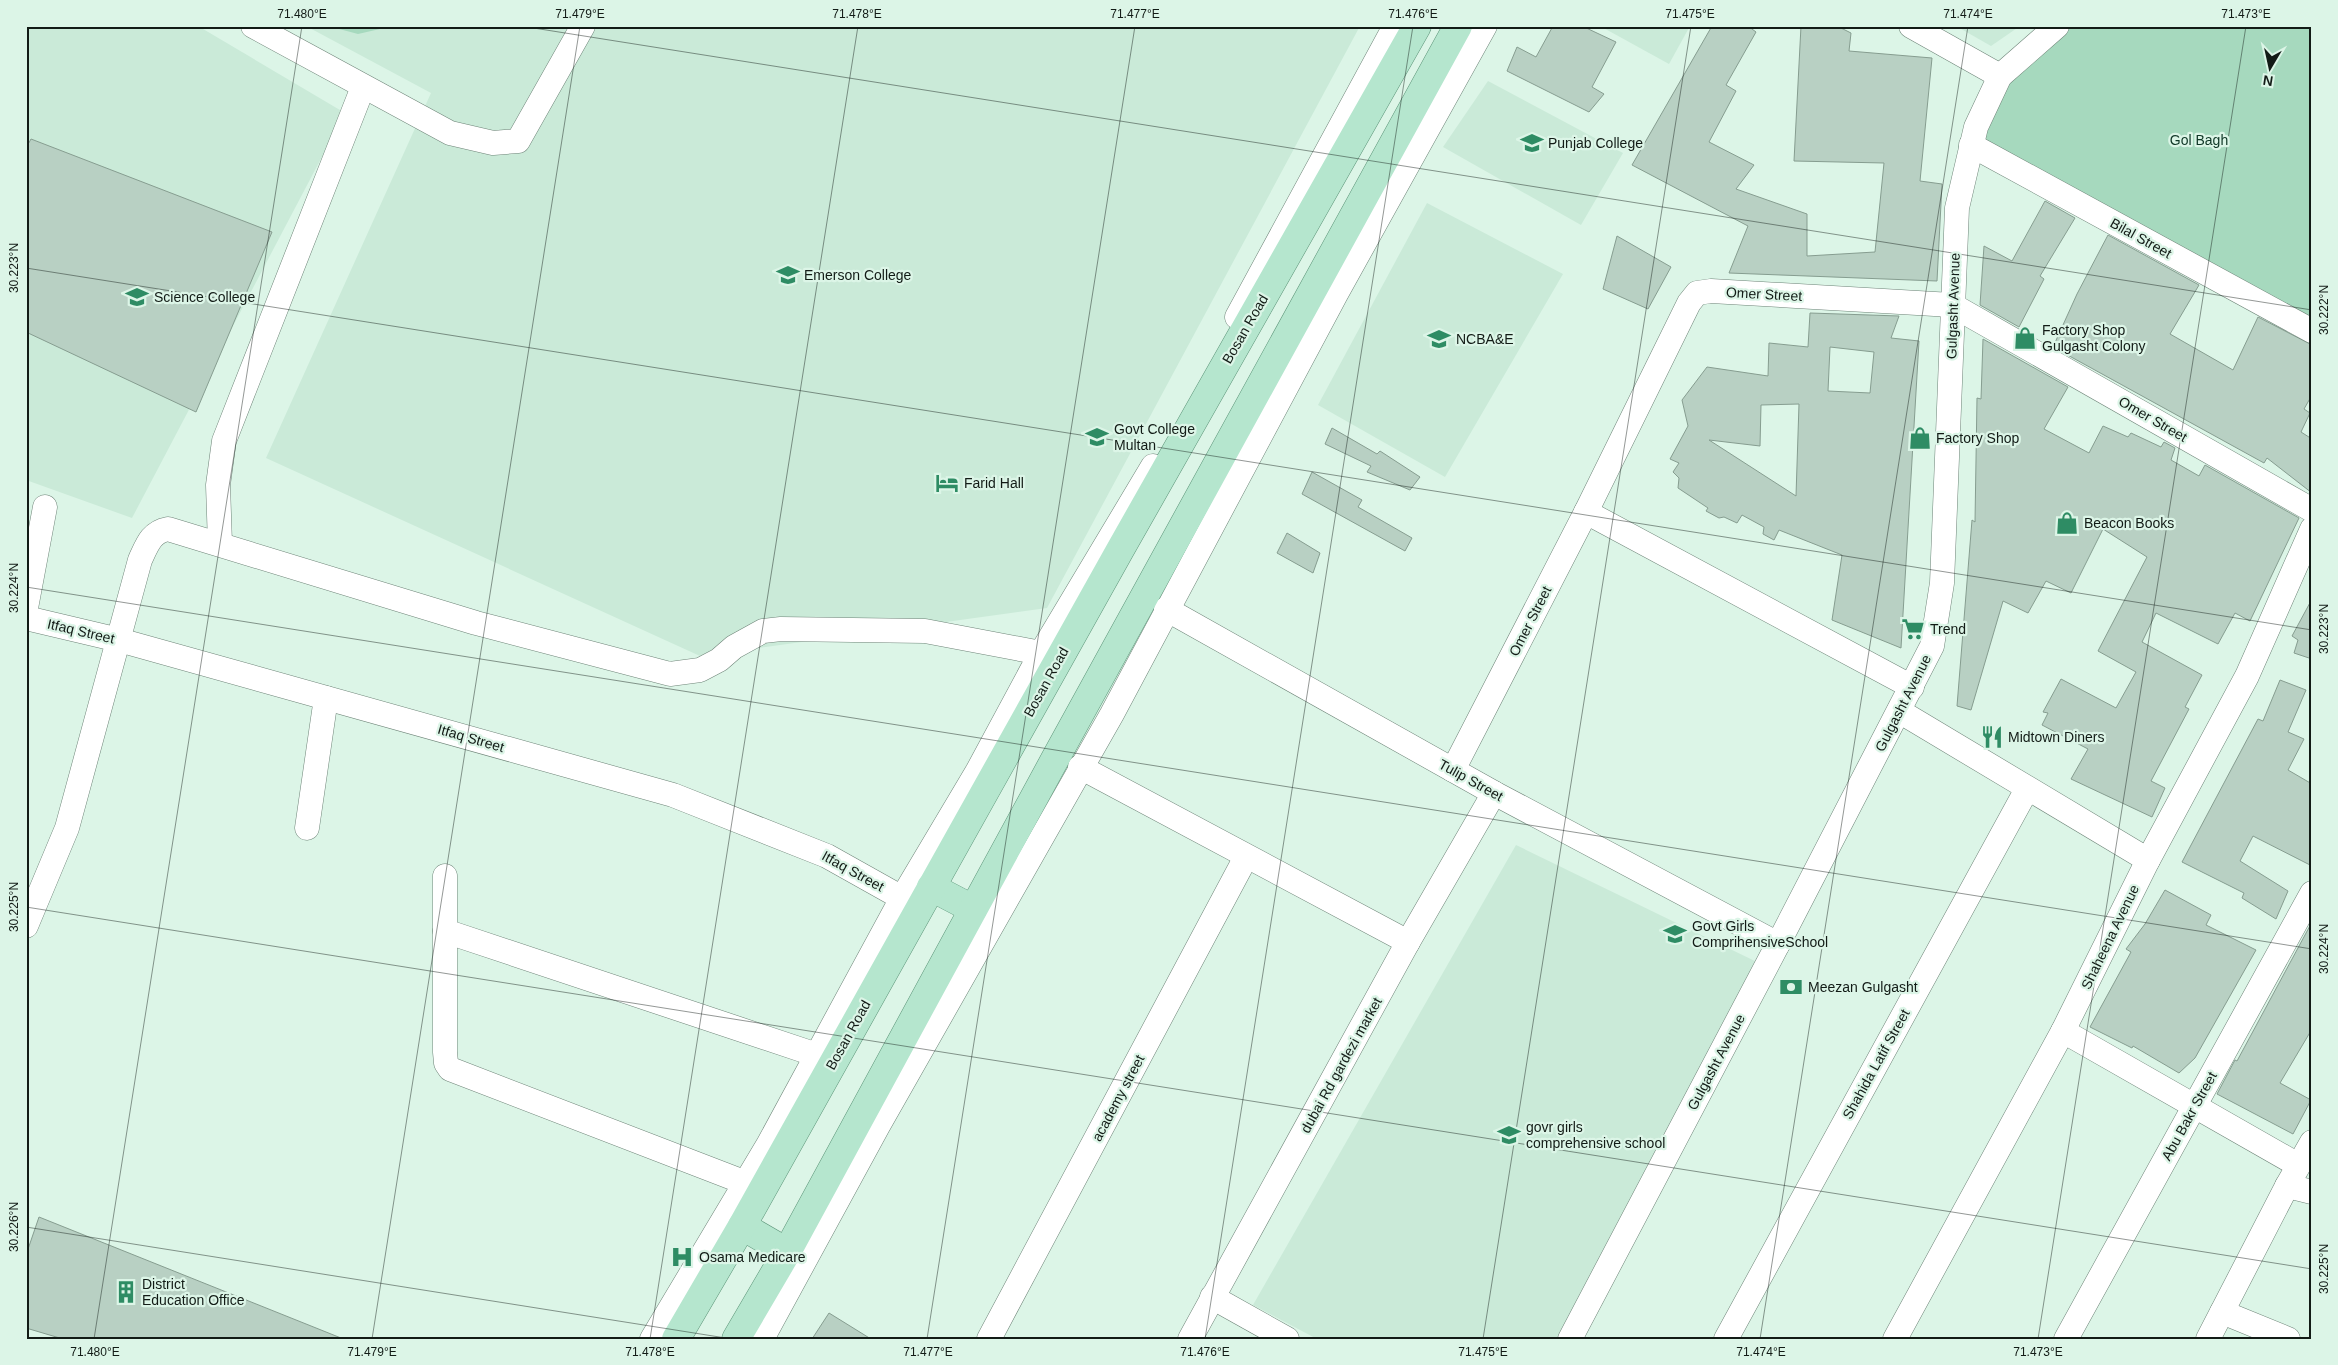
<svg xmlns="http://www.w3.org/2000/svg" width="2338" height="1365" font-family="Helvetica,sans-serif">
	<rect width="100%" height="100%" fill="#dcf5e7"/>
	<!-- built -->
	<g fill="#caead8">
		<polygon points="26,26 198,26 345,113 132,518 26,480"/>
		<polygon points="306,26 1360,26 1047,608 700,656 266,458 431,93"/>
		<polygon points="1600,26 1690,26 1669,64"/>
		<polygon points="1956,26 2020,26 1991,46"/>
		<polygon points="1488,81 1623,153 1581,225 1443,147"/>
		<polygon points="1427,203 1563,274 1445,477 1318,405"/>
		<polygon points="1516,845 1761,964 1557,1339 1317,1339 1253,1305"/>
	</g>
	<!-- green -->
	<g fill="#a6d9be">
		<polygon points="328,26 393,26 358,34"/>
		<polygon points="2056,26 2312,26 2312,331 1971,145 2000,76"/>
	</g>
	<!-- building -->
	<g fill="#b8d0c3" stroke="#869d90" fill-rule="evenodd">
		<polygon points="1553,26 1582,26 1616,42 1592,87 1604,94 1589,112 1507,71 1517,47 1536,57"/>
		<polygon points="1712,26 1748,26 1756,32 1726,85 1736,91 1709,142 1754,165 1736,189 1807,214 1807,256 1875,252 1884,163 1794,161 1801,26 1837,26 1851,33 1849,51 1932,58 1920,181 1942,184 1937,281 1729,273 1748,226 1632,165"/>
		<polygon points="31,139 272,232 196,412 26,332 26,148"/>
		<polygon points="2045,201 2075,218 2040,276 2044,279 2019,327 1980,305 1984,246 2012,261"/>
		<polygon points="2108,235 2199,285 2170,334 2233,370 2258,317 2312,345 2312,395 2304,409 2310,413 2301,432 2312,439 2312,493 2267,458 2264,463 2053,347 2077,294"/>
		<polygon points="1617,236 1671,267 1648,309 1603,289"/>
		<path d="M1810 313 1899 316 1891 338 1919 341 1901 648 1832 620 1842 555 1779 530 1774 540 1763 534 1764 527 1742 515 1737 523 1724 517 1719 518 1706 511 1708 508 1678 488 1679 478 1673 472 1679 463 1670 459 1688 426 1682 400 1707 367 1768 376 1769 343 1808 347ZM1830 347 1874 352 1870 393 1828 391ZM1799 404 1796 496 1709 440 1760 446 1761 405Z"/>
		<polygon points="1983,339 2068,387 2044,429 2089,453 2103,426 2128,437 2131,433 2161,447 2164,442 2175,448 2171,460 2199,476 2205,465 2299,518 2250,621 2235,613 2218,644 2156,613 2142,642 2202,675 2185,707 2189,709 2151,781 2165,788 2152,817 2071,779 2088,749 2042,725 2048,713 2043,712 2061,679 2116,708 2136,672 2098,651 2147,557 2103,529 2071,593 2046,581 2028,613 2003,601 1971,710 1957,706 1972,520 1975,522 1977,398 1981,399"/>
		<polygon points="1332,428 1377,454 1380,451 1420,477 1410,490 1367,472 1371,466 1325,444"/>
		<polygon points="1312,472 1362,500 1358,507 1412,538 1405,551 1302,494"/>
		<polygon points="1287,533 1320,553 1313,573 1277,553"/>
		<polygon points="2312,599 2312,659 2294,653 2298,640 2292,636"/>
		<polygon points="2280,680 2306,690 2288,732 2304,739 2288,770 2312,784 2312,866 2253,836 2240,861 2288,891 2276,919 2242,898 2244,893 2182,862 2258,719 2263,721"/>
		<polygon points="2165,890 2211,915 2206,925 2256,950 2195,1058 2179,1073 2133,1046 2132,1048 2090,1027 2131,952 2126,949 2145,924"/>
		<polygon points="2312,922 2312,1029 2280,1083 2311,1100 2293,1134 2217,1094 2235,1060 2237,1061"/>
		<polygon points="39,1217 341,1338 341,1339 63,1339 26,1328 26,1255"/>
		<polygon points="829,1313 871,1339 812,1339"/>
	</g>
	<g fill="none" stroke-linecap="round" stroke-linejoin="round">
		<defs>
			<g id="minor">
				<polyline points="253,26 450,133 493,143 518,141 583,26"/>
				<polyline points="1911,26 2000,76"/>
				<polyline points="1971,145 2312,331"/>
				<polyline points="1237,317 1395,26"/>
				<polyline points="1586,512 1912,687"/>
				<polyline points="220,544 218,485 224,441 363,87"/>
				<polyline points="26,608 45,507"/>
				<polyline points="1166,609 1494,793 1778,944"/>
				<polyline points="26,618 119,640 673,795 827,856 902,898"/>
				<polyline points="1899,711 2148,860"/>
				<polyline points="1080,767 1408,942"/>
				<polyline points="1453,770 1586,512 1689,303 1697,293 1711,291 1952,305 2312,510"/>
				<polyline points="307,828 326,698"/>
				<polyline points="445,876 445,1052 446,1063 450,1069 746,1183"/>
				<path d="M26 926 67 828 140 560C147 545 151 532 168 529L476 623 670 674 700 670 719 660 734 647 763 631 781 629 925 631 1041 653"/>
				<polyline points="445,931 817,1055"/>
				<polyline points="2063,1031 2298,1165"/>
				<polyline points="2287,1186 2312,1192"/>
				<polyline points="1212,1297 1287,1339"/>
				<polyline points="2222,1312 2288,1339"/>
				<polyline points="652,1339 768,1145 902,898 977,772 1041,653 1153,466"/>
				<polyline points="762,1339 878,1126 1112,714 1336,294 1485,26"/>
				<polyline points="989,1339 1246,857"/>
				<polyline points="1190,1339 1408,942 1494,793"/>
				<polyline points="1570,1339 1778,944 1932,646 1942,583 1957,208 1976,127 2000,76 2057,26"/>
				<polyline points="1726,1339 2027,789"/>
				<polyline points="1895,1339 2063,1031 2148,860 2247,676 2312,529"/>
				<polyline points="2066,1339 2312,893"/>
				<polyline points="2208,1339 2287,1186 2312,1142"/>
			</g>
			<g id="major">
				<polyline points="931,887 973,909"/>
				<polyline points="742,1226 787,1252"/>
				<polyline points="676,1339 742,1226 1120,550 1417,26"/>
				<polyline points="736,1339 787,1252 1055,759 1458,26"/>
			</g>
		</defs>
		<!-- minor casing -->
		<use href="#minor" stroke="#6e8478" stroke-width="25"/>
		<!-- major casing -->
		<use href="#major" stroke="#5c9478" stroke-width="29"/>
		<!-- minor -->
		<use href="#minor" stroke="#fff" stroke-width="24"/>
		<!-- major -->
		<use href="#major" stroke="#b5e6ce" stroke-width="28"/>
	</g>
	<!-- ticks -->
	<path fill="none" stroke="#121b16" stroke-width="1" stroke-opacity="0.45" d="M521 26 2312 310M26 268 2312 630M26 587 2312 949M26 907 2312 1269M26 1227 732 1339M94 1339 302 26M372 1339 580 26M650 1339 858 26M927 1339 1135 26M1205 1339 1413 26M1483 1339 1691 26M1760 1339 1968 26M2038 1339 2246 26"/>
	<!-- icons -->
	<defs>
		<symbol id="school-bare" viewBox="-9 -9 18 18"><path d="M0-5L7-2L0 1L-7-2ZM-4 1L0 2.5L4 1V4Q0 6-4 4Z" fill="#2e8c64" stroke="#dcf5e7" stroke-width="2.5" paint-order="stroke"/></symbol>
		<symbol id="university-bare" viewBox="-9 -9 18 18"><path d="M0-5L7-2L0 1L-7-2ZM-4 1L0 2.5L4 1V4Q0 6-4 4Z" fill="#2e8c64" stroke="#dcf5e7" stroke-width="2.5" paint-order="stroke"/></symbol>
		<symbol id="shop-bare" viewBox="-9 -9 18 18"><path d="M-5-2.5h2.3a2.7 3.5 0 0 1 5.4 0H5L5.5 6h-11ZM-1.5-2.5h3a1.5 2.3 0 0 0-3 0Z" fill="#2e8c64" stroke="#dcf5e7" stroke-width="2.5" paint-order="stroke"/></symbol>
		<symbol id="hotel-bare" viewBox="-9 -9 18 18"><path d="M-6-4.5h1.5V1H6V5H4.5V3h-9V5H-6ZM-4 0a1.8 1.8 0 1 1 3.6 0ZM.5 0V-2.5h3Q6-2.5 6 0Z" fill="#2e8c64" stroke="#dcf5e7" stroke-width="2.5" paint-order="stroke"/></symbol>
		<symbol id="supermarket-bare" viewBox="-9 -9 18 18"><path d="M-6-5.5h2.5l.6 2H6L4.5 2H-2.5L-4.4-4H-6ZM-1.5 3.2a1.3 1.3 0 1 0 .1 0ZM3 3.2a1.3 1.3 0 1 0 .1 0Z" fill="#2e8c64" stroke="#dcf5e7" stroke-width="2.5" paint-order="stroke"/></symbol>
		<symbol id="restaurant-bare" viewBox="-9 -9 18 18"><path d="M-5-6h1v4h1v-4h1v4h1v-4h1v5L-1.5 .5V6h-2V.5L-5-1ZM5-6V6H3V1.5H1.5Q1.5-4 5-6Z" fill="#2e8c64" stroke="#dcf5e7" stroke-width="2.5" paint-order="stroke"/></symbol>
		<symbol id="bank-bare" viewBox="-9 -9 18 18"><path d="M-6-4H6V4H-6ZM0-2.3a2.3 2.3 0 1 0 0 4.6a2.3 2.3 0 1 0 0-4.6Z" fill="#2e8c64" stroke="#dcf5e7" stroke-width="2.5" paint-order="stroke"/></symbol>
		<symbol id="hospital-bare" viewBox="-9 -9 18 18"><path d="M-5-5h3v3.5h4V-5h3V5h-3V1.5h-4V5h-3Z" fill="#2e8c64" stroke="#dcf5e7" stroke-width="2.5" paint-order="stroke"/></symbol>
		<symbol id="building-bare" viewBox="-9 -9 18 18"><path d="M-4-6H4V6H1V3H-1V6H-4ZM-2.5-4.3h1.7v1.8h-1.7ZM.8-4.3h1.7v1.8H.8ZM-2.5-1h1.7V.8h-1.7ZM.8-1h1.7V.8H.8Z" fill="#2e8c64" stroke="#dcf5e7" stroke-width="2.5" paint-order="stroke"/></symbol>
	</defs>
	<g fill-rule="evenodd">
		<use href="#school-bare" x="1516" y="127" width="32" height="32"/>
		<use href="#university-bare" x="772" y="259" width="32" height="32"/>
		<use href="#university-bare" x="121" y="281" width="32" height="32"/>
		<use href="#shop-bare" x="2009" y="322" width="32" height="32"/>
		<use href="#university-bare" x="1423" y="323" width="32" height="32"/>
		<use href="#school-bare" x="1081" y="421" width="32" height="32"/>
		<use href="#shop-bare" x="1904" y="422" width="32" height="32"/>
		<use href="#hotel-bare" x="931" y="467" width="32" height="32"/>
		<use href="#shop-bare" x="2051" y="507" width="32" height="32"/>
		<use href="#supermarket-bare" x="1897" y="613" width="32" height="32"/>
		<use href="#restaurant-bare" x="1976" y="721" width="32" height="32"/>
		<use href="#school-bare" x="1659" y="918" width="32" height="32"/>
		<use href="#bank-bare" x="1775" y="971" width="32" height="32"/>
		<use href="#university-bare" x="1493" y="1119" width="32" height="32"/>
		<use href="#hospital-bare" x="666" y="1241" width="32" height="32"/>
		<use href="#building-bare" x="110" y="1276" width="32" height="32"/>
	</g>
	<g text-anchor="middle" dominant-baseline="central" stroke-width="4.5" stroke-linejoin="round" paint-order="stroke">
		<!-- park labels -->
		<g font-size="14" fill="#0f3726" stroke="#dcf5e7">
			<text x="2199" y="140">Gol Bagh</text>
		</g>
		<!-- poi labels -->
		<g font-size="14" fill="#121b16" stroke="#dcf5e7" text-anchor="start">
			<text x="1548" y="143">Punjab College</text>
			<text x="804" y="275">Emerson College</text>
			<text x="154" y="297">Science College</text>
			<text x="2042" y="330">Factory Shop<tspan x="2042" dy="16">Gulgasht Colony</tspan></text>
			<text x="1456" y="339">NCBA&amp;E</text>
			<text x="1114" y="429">Govt College<tspan x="1114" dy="16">Multan</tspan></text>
			<text x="1936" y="438">Factory Shop</text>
			<text x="964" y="483">Farid Hall</text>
			<text x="2084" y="523">Beacon Books</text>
			<text x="1930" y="629">Trend</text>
			<text x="2008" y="737">Midtown Diners</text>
			<text x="1692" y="926">Govt Girls<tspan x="1692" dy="16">ComprihensiveSchool</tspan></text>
			<text x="1808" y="987">Meezan Gulgasht</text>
			<text x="1526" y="1127">govr girls<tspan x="1526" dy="16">comprehensive school</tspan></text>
			<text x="699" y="1257">Osama Medicare</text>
			<text x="142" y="1284">District<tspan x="142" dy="16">Education Office</tspan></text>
		</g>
		<!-- street labels -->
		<g font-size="14" fill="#121b16" stroke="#dcf5e7">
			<text transform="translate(2141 238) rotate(29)">Bilal Street</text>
			<text transform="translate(1764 294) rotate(3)">Omer Street</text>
			<text transform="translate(1953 306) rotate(-88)">Gulgasht Avenue</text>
			<text transform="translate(1245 329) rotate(-60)">Bosan Road</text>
			<text transform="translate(2153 419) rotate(30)">Omer Street</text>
			<text transform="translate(1530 621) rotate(-63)">Omer Street</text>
			<text transform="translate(81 631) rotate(13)">Itfaq Street</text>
			<text transform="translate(1046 682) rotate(-61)">Bosan Road</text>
			<text transform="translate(1903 703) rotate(-63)">Gulgasht Avenue</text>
			<text transform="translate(471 738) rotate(16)">Itfaq Street</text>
			<text transform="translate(1471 780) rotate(29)">Tulip Street</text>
			<text transform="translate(853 871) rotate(29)">Itfaq Street</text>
			<text transform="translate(2110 937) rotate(-64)">Shaheena Avenue</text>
			<text transform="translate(848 1035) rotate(-61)">Bosan Road</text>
			<text transform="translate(1716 1062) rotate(-62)">Gulgasht Avenue</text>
			<text transform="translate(1876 1064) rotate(-61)">Shahida Latif Street</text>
			<text transform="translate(1341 1065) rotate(-61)">dubai Rd gardezi market</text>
			<text transform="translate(1118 1098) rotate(-62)">academy street</text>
			<text transform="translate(2189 1116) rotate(-61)">Abu Bakr Street</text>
		</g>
	</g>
	<!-- border -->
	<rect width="2338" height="1365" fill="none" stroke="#dcf5e7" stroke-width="55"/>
	<!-- north arrow -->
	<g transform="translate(2270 68) rotate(189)" stroke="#dcf5e7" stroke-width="4" paint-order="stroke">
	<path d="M0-4L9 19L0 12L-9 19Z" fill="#121b16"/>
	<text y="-8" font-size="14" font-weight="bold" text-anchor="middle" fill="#121b16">N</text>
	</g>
	<rect x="28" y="28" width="2282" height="1310" fill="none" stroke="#121b16" stroke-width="2"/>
	<g font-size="12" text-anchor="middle" fill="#121b16">
		<text x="302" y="18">71.480°E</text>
		<text x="580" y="18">71.479°E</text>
		<text x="857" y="18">71.478°E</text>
		<text x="1135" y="18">71.477°E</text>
		<text x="1413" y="18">71.476°E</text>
		<text x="1690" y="18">71.475°E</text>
		<text x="1968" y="18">71.474°E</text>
		<text x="2246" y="18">71.473°E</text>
		<text transform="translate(14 268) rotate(-90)" y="4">30.223°N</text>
		<text transform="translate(2324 310) rotate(-90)" y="4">30.222°N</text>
		<text transform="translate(14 588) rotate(-90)" y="4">30.224°N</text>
		<text transform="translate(2324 629) rotate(-90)" y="4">30.223°N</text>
		<text transform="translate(14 907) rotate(-90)" y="4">30.225°N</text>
		<text transform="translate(2324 949) rotate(-90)" y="4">30.224°N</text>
		<text transform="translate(14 1227) rotate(-90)" y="4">30.226°N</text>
		<text transform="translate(2324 1269) rotate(-90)" y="4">30.225°N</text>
		<text x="95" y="1356">71.480°E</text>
		<text x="372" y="1356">71.479°E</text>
		<text x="650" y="1356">71.478°E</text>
		<text x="928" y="1356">71.477°E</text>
		<text x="1205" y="1356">71.476°E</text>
		<text x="1483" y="1356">71.475°E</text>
		<text x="1761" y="1356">71.474°E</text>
		<text x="2038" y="1356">71.473°E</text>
	</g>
</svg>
